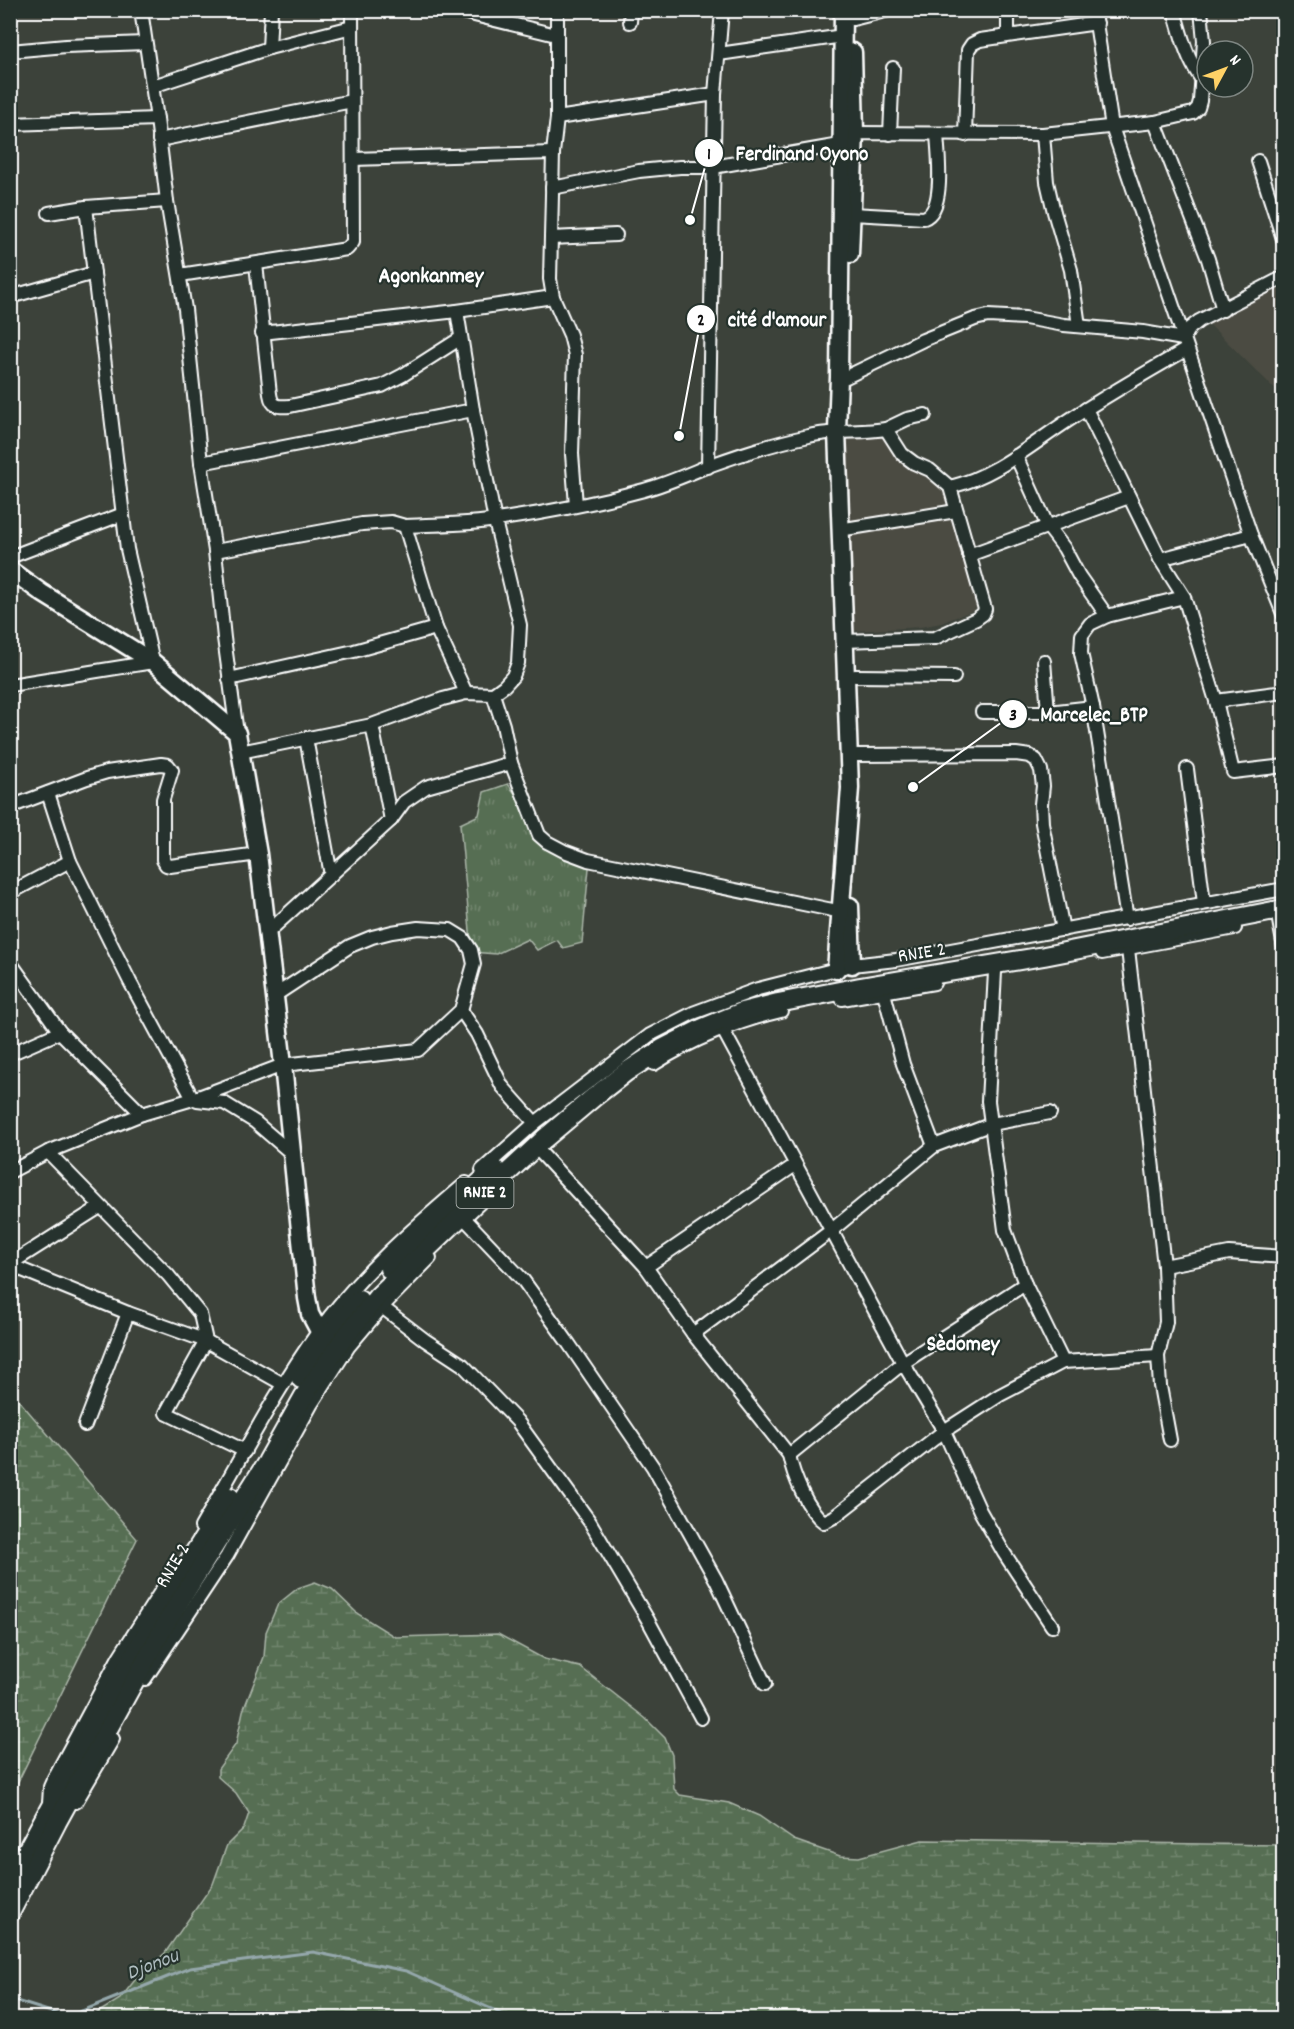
<svg xmlns="http://www.w3.org/2000/svg" width="1294" height="2029" font-family="Dekko,sans-serif">
	<defs>
		<pattern id="grass-tufts" width="24" height="20" patternUnits="userSpaceOnUse" patternTransform="scale(1.5)"><rect width="24" height="20" fill="#576e53"/><path d="M3 7l-1-3M5 7V3M7 7l1-3M15 17l-1-3M17 17v-4M19 17l1-3" fill="none" stroke="#70846d"/></pattern>
		<pattern id="wetland-marsh" width="20" height="14" patternUnits="userSpaceOnUse" patternTransform="scale(1.5)"><rect width="20" height="14" fill="#576e53"/><path d="M1 5h8M5 5V1M11 12h8M15 12V8" fill="none" stroke="#70846d"/></pattern>
	</defs>
	<rect width="100%" height="100%" fill="#3c423a"/>
	<filter id="ink" filterUnits="userSpaceOnUse"><feTurbulence type="fractalNoise" baseFrequency=".0167" numOctaves="2"/><feDisplacementMap in="SourceGraphic" scale="12" xChannelSelector="R" yChannelSelector="G"/><feConvolveMatrix kernelMatrix="1 2 1 2 8 2 1 2 1" color-interpolation-filters="sRGB"/></filter>
	<g filter="url(#ink)">
		<!-- built -->
		<g fill="#4c4c43">
			<polygon points="1283,285 1283,397 1209,324"/>
			<polygon points="847,437 886,437 917,468 942,487 979,603 974,610 941,623 920,627 854,631"/>
		</g>
		<!-- grass -->
		<polygon fill="url(#grass-tufts)" stroke="#abb6a9" stroke-width="1.5" points="508,784 522,803 538,838 589,868 582,943 563,948 557,940 537,950 528,939 496,954 472,952 460,824 479,815 484,792"/>
		<!-- wetland -->
		<g fill="url(#wetland-marsh)" stroke="#abb6a9" stroke-width="1.5">
			<polygon points="11,1391 137,1539 11,1796"/>
			<polygon points="315,1582 332,1589 358,1614 395,1637 498,1634 544,1659 580,1667 645,1718 665,1738 672,1755 674,1789 680,1795 729,1803 759,1816 794,1840 840,1856 859,1857 922,1840 1283,1845 1283,2018 89,2018 120,1999 135,1980 165,1953 213,1884 227,1845 244,1828 249,1813 236,1793 218,1777 218,1769 236,1744 243,1711 264,1657 266,1632 278,1604 298,1588"/>
		</g>
		<g fill="none" stroke-linecap="round" stroke-linejoin="round">
			<!-- stream -->
			<polyline stroke="#95a8ac" stroke-width="3" points="10,1999 67,2017 190,1968 313,1952 406,1971 494,2010 507,2018"/>
			<defs>
				<g id="minor">
					<polyline points="141,10 157,119 167,201 185,309 201,463 215,551 224,638 237,733"/>
					<polyline points="454,10 556,35"/>
					<polyline points="557,10 557,118 553,153 550,279 553,297 570,335 575,355 572,454 576,505"/>
					<polyline points="1094,10 1112,127 1251,535 1284,616"/>
					<path d="M1174 10C1181 34 1186 57 1200 77"/>
					<polyline points="853,19 889,10"/>
					<polyline points="630,22 631,10"/>
					<polyline points="1008,35 1008,10"/>
					<polyline points="269,48 271,10"/>
					<polyline points="10,51 66,46 145,43"/>
					<polyline points="719,54 843,36"/>
					<polyline points="153,86 269,48 352,27"/>
					<polyline points="557,118 715,94"/>
					<polyline points="1155,122 1208,259 1223,310"/>
					<polyline points="10,124 157,119"/>
					<polyline points="890,134 893,68"/>
					<polyline points="1043,134 1047,182 1054,212 1071,270 1079,326"/>
					<polyline points="965,135 968,50 972,44 980,40 1097,23"/>
					<polyline points="159,140 352,101"/>
					<polyline points="353,159 553,153"/>
					<polyline points="1258,161 1284,242"/>
					<polyline points="552,188 639,171 680,167 713,167 840,145 855,133 1043,134 1155,122 1193,113 1198,108 1200,101 1204,41 1201,10"/>
					<polyline points="49,213 86,207 167,201"/>
					<path d="M852 214 924 218C946 210 938 153 937 134"/>
					<polyline points="551,238 616,235"/>
					<path d="M256 264 270 394C272 407 278 407 290 406L382 386 403 375 461 338"/>
					<polyline points="180,275 347,249 353,242 352,10"/>
					<polyline points="10,297 94,273"/>
					<polyline points="262,333 457,311 553,297"/>
					<polyline points="846,377 923,340 975,319 988,316 1025,318 1064,325 1143,332 1183,339 1190,328 1199,321 1284,277"/>
					<polyline points="1086,409 1160,559 1184,597 1216,701 1233,772 1284,766"/>
					<polyline points="886,429 907,419 925,415"/>
					<polyline points="1016,456 1048,527 1064,548 1079,576 1107,616"/>
					<polyline points="201,463 473,410"/>
					<polyline points="708,467 715,94 722,10"/>
					<path d="M950 487C996 476 1029 446 1069 420 1107 395 1147 372 1187 349"/>
					<polyline points="405,526 436,628 466,693"/>
					<polyline points="839,530 956,511"/>
					<path d="M215 551 362 524 391 522 405 526C435 524 466 525 496 520 545 513 596 503 644 490 666 484 686 475 708 466 741 454 775 443 809 436 834 430 860 433 886 429L902 454 914 463 930 470 950 487 985 609 983 614 976 619 935 638 843 641"/>
					<polyline points="969,555 1129,497"/>
					<polyline points="10,557 123,514"/>
					<polyline points="1160,559 1251,535"/>
					<polyline points="1044,661 1048,712 1093,707"/>
					<polyline points="855,676 954,677"/>
					<polyline points="229,679 354,651 436,628"/>
					<polyline points="10,685 153,662 127,549 86,207"/>
					<polyline points="493,694 503,725 511,763 539,835 547,842 564,851 588,860 842,912"/>
					<polyline points="1216,701 1284,692"/>
					<polyline points="982,712 1048,712"/>
					<polyline points="372,725 391,820"/>
					<polyline points="306,738 331,875"/>
					<polyline points="240,752 372,725 443,699 466,693 493,694 504,686 513,676 518,663 520,625 495,521 473,410 457,311"/>
					<polyline points="857,755 1016,754 1030,756 1036,760 1041,770 1043,786 1041,804 1042,823 1063,930"/>
					<polyline points="1187,769 1204,903"/>
					<polyline points="48,793 70,861 130,982 193,1099"/>
					<polyline points="10,807 87,778 107,772 161,764 168,765 172,770 163,799 163,860 166,865 170,866 258,854"/>
					<polyline points="10,893 70,861"/>
					<polyline points="1277,910 1284,948"/>
					<polyline points="1127,919 1093,707 1081,653 1082,635 1090,624 1107,616 1184,597"/>
					<polyline points="267,933 391,820 404,802 426,787 511,763"/>
					<polyline points="1128,949 1164,1266 1166,1322 1158,1356 1160,1386 1170,1440"/>
					<polyline points="1102,953 1235,928"/>
					<polyline points="10,962 60,1032 142,1114"/>
					<polyline points="995,972 988,1101 1005,1230 1025,1284 1063,1362"/>
					<polyline points="884,993 903,1064 934,1146"/>
					<polyline points="842,999 934,983"/>
					<polyline points="461,1010 477,1034 502,1086 535,1123"/>
					<polyline points="723,1030 903,1363 944,1431 980,1511 1004,1553 1052,1626"/>
					<polyline points="10,1054 60,1032"/>
					<path d="M654 1064C691 1040 738 1021 781 1011"/>
					<polyline points="197,1100 224,1103 255,1122 291,1153"/>
					<polyline points="48,1152 168,1275 200,1314 206,1341 166,1413 245,1451"/>
					<path d="M541 1153 646 1267 693 1334 789 1455C793 1475 807 1510 824 1522L834 1517 944 1431 1000 1395 1063 1362 1158 1356"/>
					<polyline points="482,1170 535,1123 650,1035 693,1013 758,989 852,965 896,960 1284,889"/>
					<polyline points="10,1172 48,1152 142,1114 193,1099 283,1065 418,1050 461,1010 474,964 471,950 463,938 450,930 418,928 392,932 372,937 350,946 274,996"/>
					<polyline points="467,1221 523,1280 569,1344 653,1467 716,1580 765,1684"/>
					<polyline points="10,1264 100,1207"/>
					<polyline points="10,1265 128,1313 206,1341 283,1384"/>
					<polyline points="1164,1266 1229,1253 1284,1257"/>
					<polyline points="646,1267 795,1165"/>
					<polyline points="382,1307 425,1340 463,1365 517,1421 590,1522 648,1620 701,1718"/>
					<polyline points="693,1334 832,1230 934,1146 992,1124 1050,1113"/>
					<polyline points="85,1425 128,1313"/>
					<polyline points="789,1455 903,1363 1025,1284"/>
					<path d="M201 1527C239 1462 274 1393 318 1332 359 1275 413 1228 466 1183"/>
					<polyline points="145,1679 227,1556 311,1405 349,1346 382,1307 430,1258"/>
					<polyline points="76,1802 113,1739"/>
					<polyline points="49,1804 50,1787 54,1778 119,1657 163,1588"/>
				</g>
				<g id="major">
					<polyline points="850,254 855,133 853,52"/>
					<polyline points="10,570 42,593 153,662 237,733 258,854 283,1065 307,1298 310,1314 319,1331"/>
					<polyline points="850,906 852,965"/>
					<polyline points="836,970 850,788 837,431 839,377 843,10"/>
				</g>
				<g id="highway">
					<polyline points="389,1269 440,1218 495,1169"/>
					<polyline points="301,1379 328,1337 359,1300"/>
					<path d="M10 1881C81 1752 148 1621 230 1497"/>
					<polyline points="10,1913 57,1822 169,1618 267,1462 304,1396 341,1342 377,1297 491,1188 544,1139 594,1097 626,1072 662,1049 703,1028 742,1012 778,1003 860,987 1044,956 1284,909"/>
				</g>
			</defs>
			<!-- minor casing -->
			<use href="#minor" stroke="#fff" stroke-width="16"/>
			<!-- major casing -->
			<use href="#major" stroke="#fff" stroke-width="21"/>
			<!-- highway casing -->
			<use href="#highway" stroke="#fff" stroke-width="22"/>
			<!-- minor -->
			<use href="#minor" stroke="#26332d" stroke-width="12"/>
			<!-- major -->
			<use href="#major" stroke="#26332d" stroke-width="16"/>
			<!-- highway -->
			<use href="#highway" stroke="#26332d" stroke-width="18"/>
		</g>
	</g>
	<g text-anchor="middle" dominant-baseline="central" stroke-width="4.5" stroke-linejoin="round" paint-order="stroke">
		<!-- shield labels -->
		<rect fill="#26332d" stroke="#bec2c0" stroke-width="1.5" x="456.5" y="1178" width="57" height="30" rx="4.5"/>
		<g font-size="18" font-weight="bold" fill="#fff">
			<text x="485" y="1193">RNIE 2</text>
		</g>
		<!-- street labels -->
		<g font-size="20" fill="#fff" stroke="#26332d">
			<text transform="translate(922 954) rotate(-9)">RNIE 2</text>
			<text transform="translate(174 1566) rotate(-59)">RNIE 2</text>
		</g>
		<!-- water labels -->
		<g font-size="21" font-style="italic" fill="#b0bec1" stroke="#26332d">
			<text transform="translate(153 1966) rotate(-21)">Djonou</text>
		</g>
		<!-- quarter labels -->
		<g font-size="22" font-weight="bold" fill="#fff" stroke="#26332d">
			<text x="431" y="277">Agonkanmey</text>
			<text x="963" y="1345">Sèdomey</text>
		</g>
	</g>
	<!-- callouts -->
	<path fill="none" stroke="#fff" stroke-width="2" d="M690 220L709 153M679 436L701 319M913 787L1013 714"/>
	<g fill="#fff" stroke="#26332d" stroke-width="2">
		<circle cx="690" cy="220" r="6"/>
		<circle cx="679" cy="436" r="6"/>
		<circle cx="913" cy="787" r="6"/>
		<circle cx="709" cy="153" r="15"/>
		<circle cx="701" cy="319" r="15"/>
		<circle cx="1013" cy="714" r="15"/>
	</g>
	<g font-size="18" text-anchor="middle" font-weight="bold" fill="#111">
		<text x="709" y="159">1</text>
		<text x="701" y="325">2</text>
		<text x="1013" y="720">3</text>
	</g>
	<g font-size="21" text-anchor="middle" font-weight="bold" fill="#fff" stroke="#26332d" stroke-width="4.5" stroke-linejoin="round" paint-order="stroke">
		<text x="802" y="160">Ferdinand Oyono</text>
		<text x="777" y="326">cité d'amour</text>
		<text x="1094" y="721">Marcelec_BTP</text>
	</g>
	<!-- margin -->
	<rect width="1294" height="2029" fill="none" stroke="#26332d" stroke-width="36"/>
	<rect x="18" y="18" width="1258" height="1993" fill="none" stroke="#fff" stroke-width="2" filter="url(#ink)"/>
	<!-- north arrow -->
	<g transform="translate(1225 69) rotate(49)"><circle r="28" fill="#26332d" stroke="#7d8581" stroke-width="1.5"/>
	<path d="M0-4.5L10 22L0 15L-10 22Z" fill="#ffd166"/>
	<text y="-9" font-size="16" font-weight="bold" text-anchor="middle" fill="#ffffff">N</text>
	</g>
</svg>
